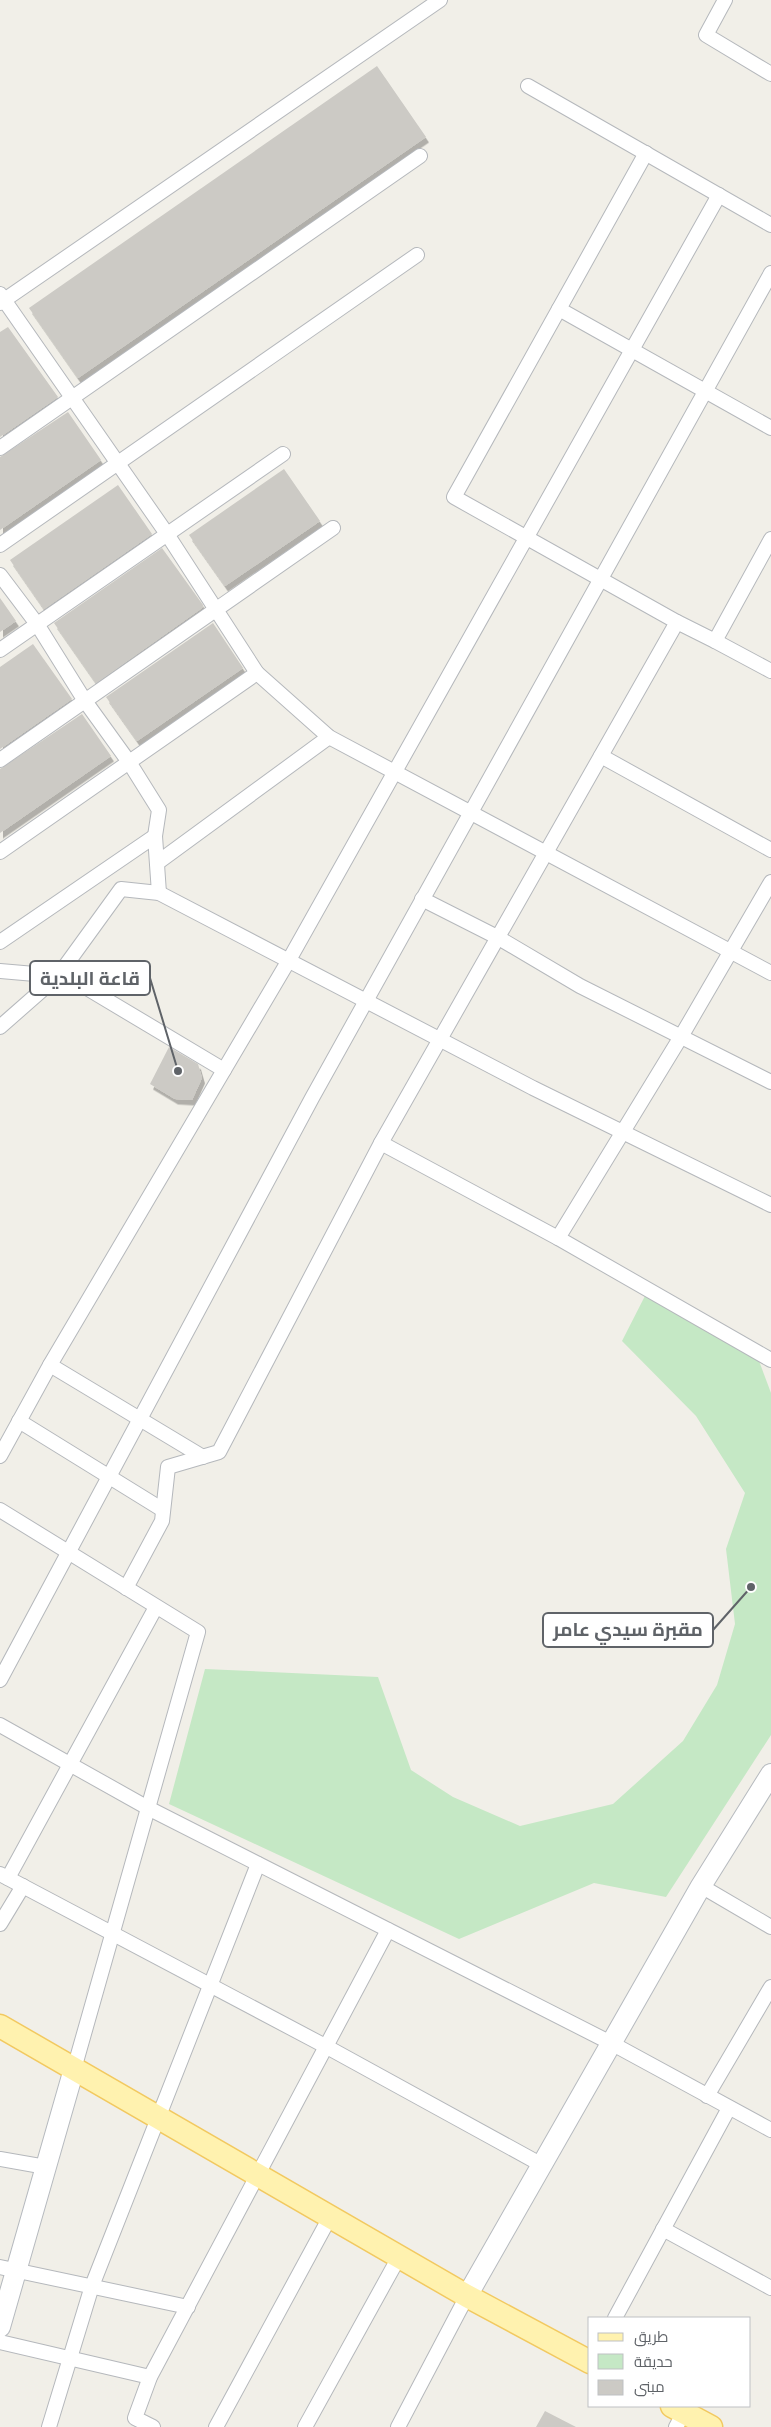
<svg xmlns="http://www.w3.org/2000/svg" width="771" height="2427" font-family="'Roboto Condensed',Cairo,sans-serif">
	<defs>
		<filter id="shadow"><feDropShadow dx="3" dy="5.5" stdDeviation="0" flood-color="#0004"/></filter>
	</defs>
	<rect width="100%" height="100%" fill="#f1efe8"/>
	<!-- green -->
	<polygon fill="#c5e8c5" points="647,1292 756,1353 771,1393 771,1735 666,1897 594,1883 459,1939 169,1804 205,1669 378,1677 411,1770 453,1797 520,1826 613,1804 683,1741 717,1685 735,1624 726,1549 745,1493 696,1416 622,1341"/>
	<!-- building -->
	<g fill="#cccac5" filter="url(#shadow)">
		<polygon points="377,66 426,137 78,378 29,308"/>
		<polygon points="8,327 58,397 0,437 0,332"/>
		<polygon points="68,412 101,460 0,530 0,457"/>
		<polygon points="284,469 320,521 225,586 189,535"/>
		<polygon points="118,485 152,534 44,609 10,560"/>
		<polygon points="162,548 203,605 202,608 96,683 54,623"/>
		<polygon points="0,598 16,621 0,632"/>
		<polygon points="213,623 243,668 137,741 106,697"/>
		<polygon points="33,644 72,699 0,749 0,667"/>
		<polygon points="82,714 111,756 0,833 0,769"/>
		<polygon points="169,1047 198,1064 202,1078 192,1100 175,1099 150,1084"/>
		<polygon points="545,2411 576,2427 536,2427"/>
	</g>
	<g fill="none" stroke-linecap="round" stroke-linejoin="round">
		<defs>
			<g id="street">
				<polyline points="725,0 706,35 771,74"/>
				<polyline points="528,86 771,225"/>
				<polyline points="646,153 559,309 771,428"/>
				<polyline points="0,294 167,534 257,673 0,852"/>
				<polyline points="0,303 440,0"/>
				<polyline points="559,309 454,497 677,622 381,1143 558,1238 771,1360"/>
				<polyline points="0,448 420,156"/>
				<polyline points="0,545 417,255"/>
				<polyline points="0,575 37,624 85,701 129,762 159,810 155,836"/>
				<polyline points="677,622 715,641 771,539"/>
				<polyline points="715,641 771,671"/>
				<polyline points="0,650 283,454"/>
				<polyline points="257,673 329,737 771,973"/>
				<polyline points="601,756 771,850"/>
				<polyline points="0,760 333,528"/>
				<polyline points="157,863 329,737"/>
				<polyline points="422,899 497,937 580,986 771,1082"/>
				<polyline points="0,942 155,836 159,893"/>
				<polyline points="0,971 58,976 121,889 159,893 533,1088 771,1205"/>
				<polyline points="0,1027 58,976 85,987 224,1070 289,960 719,195"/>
				<polyline points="558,1238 682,1035 771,882"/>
				<polyline points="50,1365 203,1457"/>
				<polyline points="19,1421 163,1510"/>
				<polyline points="0,1456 50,1365 224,1070"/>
				<polyline points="0,1510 198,1632 74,2069"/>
				<polyline points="126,1588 162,1521 168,1467 219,1452 381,1143"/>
				<polyline points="0,1680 312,1098 771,273"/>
				<polyline points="0,1725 148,1808 611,2043 771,2130"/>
				<polyline points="0,1874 327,2047 542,2165"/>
				<polyline points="8,1878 156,1607"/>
				<polyline points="701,1886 771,1927"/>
				<polyline points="0,1924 23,1886"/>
				<polyline points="707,2096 771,1987"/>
				<polyline points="0,2159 46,2167"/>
				<polyline points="663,2229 771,2288"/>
				<polyline points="0,2267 188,2307"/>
				<polyline points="615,2318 729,2108"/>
				<polyline points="0,2342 150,2377"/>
				<polyline points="49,2427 92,2286 258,1864"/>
				<polyline points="153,2427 135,2418 150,2377 388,1930"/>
				<polyline points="216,2427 330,2217"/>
				<polyline points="305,2427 399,2257"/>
				<polyline points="398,2427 467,2296"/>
				<polyline points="676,2427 684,2412"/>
			</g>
			<g id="secondary">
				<polyline points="467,2296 701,1886 771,1774"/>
				<polyline points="0,2327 74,2069"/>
			</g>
			<g id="primary">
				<polyline points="0,2026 467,2296 590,2362"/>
				<polyline points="672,2406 711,2427"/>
			</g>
		</defs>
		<!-- street casing -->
		<use href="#street" stroke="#b5b8bc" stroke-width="16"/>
		<!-- secondary casing -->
		<use href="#secondary" stroke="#b6babf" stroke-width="22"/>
		<!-- primary casing -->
		<use href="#primary" stroke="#f2c960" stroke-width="25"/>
		<!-- street -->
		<use href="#street" stroke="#fff" stroke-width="14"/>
		<!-- secondary -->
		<use href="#secondary" stroke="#fff" stroke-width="20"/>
		<!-- primary -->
		<use href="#primary" stroke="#fff2af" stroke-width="22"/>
	</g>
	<!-- callouts -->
	<path fill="none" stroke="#5f6368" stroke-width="2" d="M178 1071L150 978M751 1587L713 1630"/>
	<g fill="#5f6368" stroke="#fff" stroke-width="2">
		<circle cx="178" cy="1071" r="5"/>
		<circle cx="751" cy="1587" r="5"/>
	</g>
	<g fill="#fff" stroke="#5f6368" stroke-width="2">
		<rect x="30" y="961" width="120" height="34" rx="5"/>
		<rect x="543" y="1613" width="170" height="34" rx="5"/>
	</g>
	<g font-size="19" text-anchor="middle" font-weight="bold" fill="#5f6368">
		<text x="90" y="985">قاعة البلدية</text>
		<text x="628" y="1636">مقبرة سيدي عامر</text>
	</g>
	<!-- legend -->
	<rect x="588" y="2317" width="162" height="90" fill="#ffffff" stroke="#bfc1c3"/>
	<rect x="598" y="2333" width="25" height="8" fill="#fff2af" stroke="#bfc1c3"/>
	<text x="634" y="2342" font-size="15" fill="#5f6368">طريق</text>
	<rect x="598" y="2354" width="25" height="15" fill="#c5e8c5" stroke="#bfc1c3"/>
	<text x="634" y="2367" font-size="15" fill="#5f6368">حديقة</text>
	<rect x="598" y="2380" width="25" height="15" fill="#cccac5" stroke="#bfc1c3"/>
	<text x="634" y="2392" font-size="15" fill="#5f6368">مبنى</text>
</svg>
